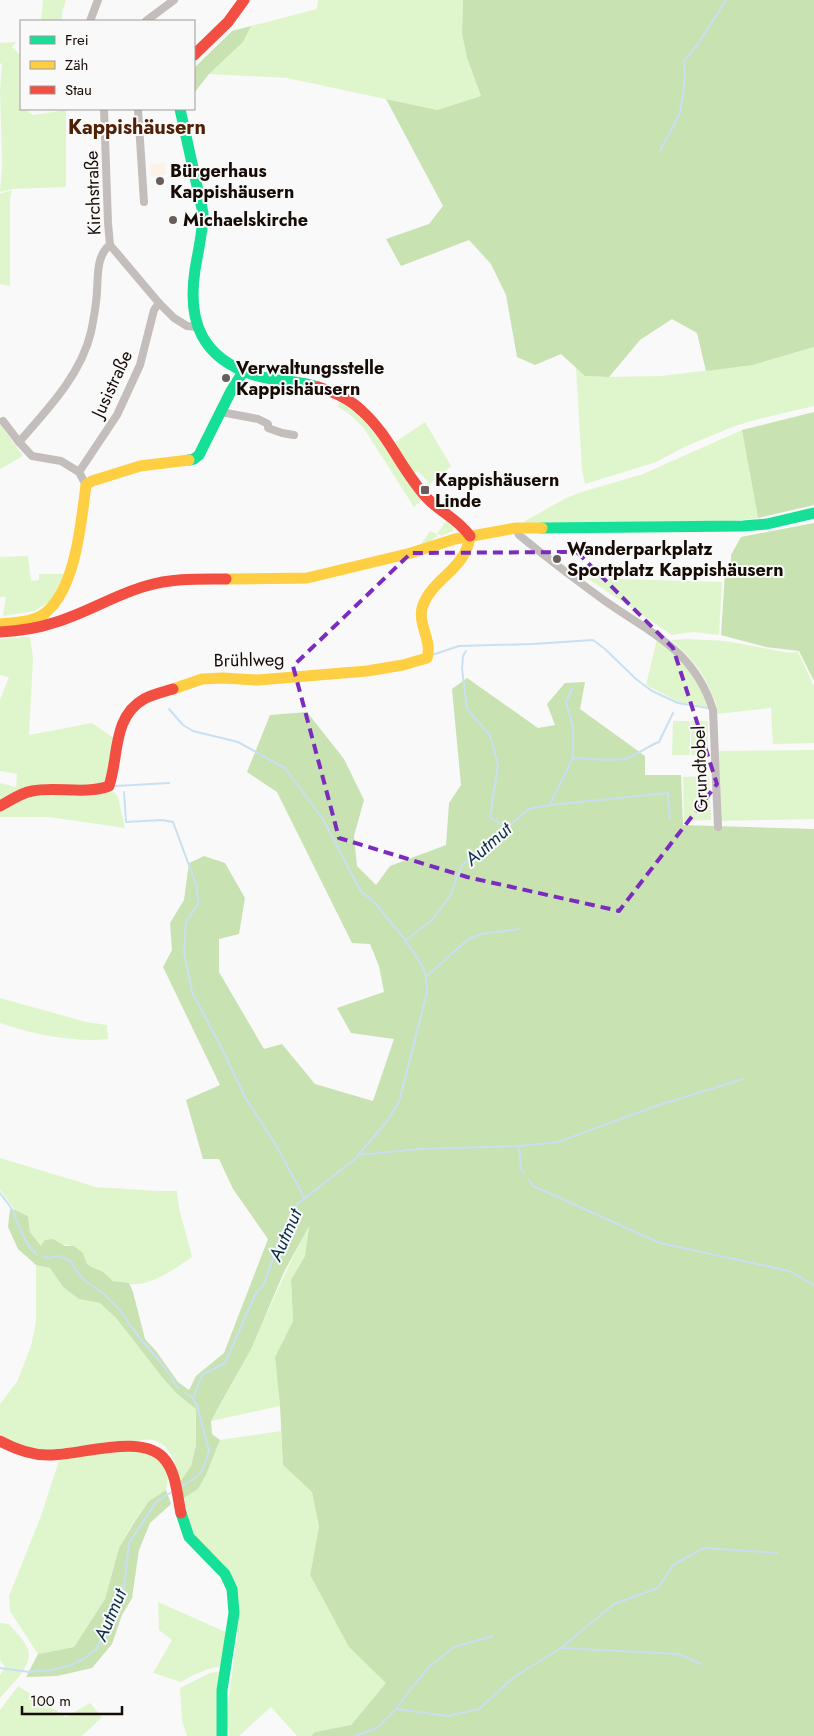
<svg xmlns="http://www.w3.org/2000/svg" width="814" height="1736" font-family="Jost,sans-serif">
	<rect width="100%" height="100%" fill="#f9f9f9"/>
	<!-- education -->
	<polygon fill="#fbf2e8" points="165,163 166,175 151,177 150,164"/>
	<!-- green -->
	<g fill="#dff6cc">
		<polygon points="43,0 66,0 62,13 62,21 41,21"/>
		<polygon points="318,0 463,0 462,34 467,58 481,96 437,110 287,78 209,74 243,42 251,26 317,9"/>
		<polygon points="16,42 12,47 21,56 21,109 28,109 29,113 33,115 66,110 66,187 12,189 0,192 2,166 0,89 2,64 0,63 0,43"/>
		<polygon points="12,190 10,198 10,286 0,284 0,194"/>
		<polygon points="814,347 814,406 755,420 735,426 684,447 656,462 585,484 582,470 576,367 585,376 609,377 661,376 753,365"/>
		<path d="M339 402C375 421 396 468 421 500L414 507 363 427 347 412 338 407Z"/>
		<polygon points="425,422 451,466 430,484 418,471 413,474 394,443"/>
		<polygon points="0,424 23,456 0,469"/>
		<polygon points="742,430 758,518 732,521 522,523 566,498 582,492 643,474"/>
		<polygon points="447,520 453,527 453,531 441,536 440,534 436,535 437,537 434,538 429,544 420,546 430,531 437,534"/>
		<polygon points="28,556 31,581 39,580 39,574 64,574 51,601 34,611 3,616 6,597 0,597 0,557"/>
		<polygon points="587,578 722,582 719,635 692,632 672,635"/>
		<polygon points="30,637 33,658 29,735 92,723 114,738 114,751 105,786 60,787 0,804 0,783 16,787 17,774 0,771 0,700 9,677 0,675 0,639"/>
		<polygon points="657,639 669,648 699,682 709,707 679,702 646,685"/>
		<path d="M687 639 726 641 789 653 798 652 814 686V743L773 744 771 708 717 714C718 707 715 701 712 695 704 672 689 656 671 640Z"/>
		<polygon points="673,721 690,721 690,755 672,755"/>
		<rect x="691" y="721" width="17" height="34"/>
		<polygon points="814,750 814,819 720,821 719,751"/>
		<polygon points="709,776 711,820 684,821 683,777"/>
		<polygon points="114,792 118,797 125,828 49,817 0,817 0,808 35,793"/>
		<path d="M0 998 86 1022 107 1025 108 1039C74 1043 32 1034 0 1023Z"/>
		<path d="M0 1158 96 1187 158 1191H177L179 1208 192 1257C168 1273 145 1292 114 1281 109 1279 106 1274 102 1271 97 1269 92 1269 88 1265 85 1261 85 1255 81 1252 72 1241 54 1245 41 1246L30 1232 28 1216 15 1210 0 1190Z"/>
		<path d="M309 1224 305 1256 291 1280 293 1321 275 1357 280 1406 211 1421C249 1358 276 1290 309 1224Z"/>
		<path d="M36 1265 50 1268 63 1287 79 1299 100 1303 116 1318 162 1377 176 1393 196 1409V1445L191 1466 180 1482C176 1468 173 1447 156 1441 146 1437 136 1442 126 1443 92 1447 26 1460 0 1434V1404L17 1382 31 1346 36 1322Z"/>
		<polygon points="281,1431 283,1465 312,1492 319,1527 310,1575 349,1647 387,1683 351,1725 315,1732 311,1736 297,1736 271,1707 239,1736 229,1736 226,1717 237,1638 238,1600 236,1583 196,1538 190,1525 184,1498 198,1489 206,1475 220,1440"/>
		<path d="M133 1450C147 1453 165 1457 168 1474 168 1479 167 1486 166 1490L149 1501 134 1521 119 1548 105 1599 74 1647 38 1654 10 1611 9 1596 41 1516 59 1461 62 1458Z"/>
		<path d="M158 1602 228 1633 223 1666C208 1668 194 1674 181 1682L153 1673 172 1640 159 1630Z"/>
		<path d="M0 1623 9 1624C15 1631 23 1639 27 1647 36 1664 10 1686 0 1698V1675L5 1667 0 1660Z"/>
		<polygon points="222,1671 219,1736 187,1736 182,1721 180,1688 210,1673"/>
		<polygon points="18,1686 66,1717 90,1703 102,1717 82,1736 0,1736 0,1710"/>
	</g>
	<!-- forest -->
	<g fill="#c8e2b2">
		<polygon points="463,0 814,0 814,347 753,365 706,371 697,333 672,319 640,340 609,377 585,376 561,354 535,365 517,357 506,295 491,264 469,240 401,266 386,239 429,224 443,206 386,99 437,110 481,96 467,58 462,34"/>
		<polygon points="251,26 243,42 209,74 194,93 194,68 232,31"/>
		<polygon points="814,412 814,505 758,518 742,430"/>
		<polygon points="814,523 814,681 799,651 766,647 721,635 725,573 731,564 731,555 741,537"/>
		<polygon points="467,678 538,728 555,725 547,704 565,683 585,682 580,709 645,756 645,775 681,775 683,825 814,829 814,1736 311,1736 315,1732 351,1725 386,1683 349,1647 310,1575 319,1527 312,1492 283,1465 280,1406 275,1357 293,1321 291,1280 305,1256 309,1226 284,1272 251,1349 211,1421 212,1434 220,1440 206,1475 198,1489 184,1498 180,1482 191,1466 196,1445 196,1409 176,1393 162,1377 116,1318 100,1303 79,1299 63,1287 50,1268 36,1265 18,1249 8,1227 10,1209 15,1210 28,1216 30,1232 41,1246 45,1240 53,1239 65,1246 74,1246 83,1253 87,1264 93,1268 102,1271 113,1281 129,1283 133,1292 145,1339 156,1351 178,1382 189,1390 196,1376 224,1353 268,1239 233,1189 219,1159 203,1159 186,1100 220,1085 163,967 172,950 170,923 184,900 189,863 204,856 225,863 245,898 239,934 219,939 219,972 264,1049 282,1044 315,1084 373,1101 394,1039 351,1033 337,1008 384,992 379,966 370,944 352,943 277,792 247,772 270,715 307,712 344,759 364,800 354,836 357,866 376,885 390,866 446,845 449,803 461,785 452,689"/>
		<polygon points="166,1490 171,1504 150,1523 139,1550 132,1598 122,1615 112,1644 92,1668 57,1676 26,1677 38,1654 74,1647 105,1599 119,1548 135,1521 149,1501"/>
	</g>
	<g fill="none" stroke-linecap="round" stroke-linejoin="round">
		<!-- stream -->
		<g stroke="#c9e0f3" stroke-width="2">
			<polyline points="660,151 680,113 685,79 684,61 698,44 726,0"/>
			<polyline points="466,651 463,656 462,669 467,709 490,735 498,765 490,817 507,829"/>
			<polyline points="432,655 459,646 533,644 593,640 605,649 636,679 652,691 678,703 708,708"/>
			<polyline points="169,709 183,725 193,731 238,742 285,768 323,819 360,890 376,904 405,940"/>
			<path d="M573 758C587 758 615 762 628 758 638 754 648 746 659 742L673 713"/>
			<polyline points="115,786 169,783"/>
			<polyline points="124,792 126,822 162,820 173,822 197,887 198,904 186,922 184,952 192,992 221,1047 246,1099 276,1145 305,1199"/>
			<polyline points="550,804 573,758 573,727 566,702 572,689"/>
			<polyline points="427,976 467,940 481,934 519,929"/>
			<polyline points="519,1147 521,1169 524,1173"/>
			<polyline points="359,1155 419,1149 519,1146 558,1142 659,1105 743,1079"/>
			<polyline points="529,1180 533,1186 660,1243 789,1271 814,1285"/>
			<polyline points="0,1193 12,1209 20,1229 28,1245 37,1255"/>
			<polyline points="43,1256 48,1258 59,1256 71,1261 77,1272 85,1281 103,1293 120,1310 135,1332 165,1368 178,1388"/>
			<polyline points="185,1393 192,1397"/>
			<path d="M180 1487 194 1479 202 1471 209 1451 198 1408 193 1398 202 1375 225 1363 255 1295 264 1284 282 1233 296 1205 355 1159 387 1121 399 1102 427 992C427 967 419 960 405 941L432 920 450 896 462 865 529 809 550 805 668 793 670 819"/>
			<polyline points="561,1648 614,1604 658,1588 673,1565 704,1548 777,1553"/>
			<polyline points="0,1668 29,1672 51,1670 71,1665 84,1659 96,1649 118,1611 123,1596 129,1543 157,1501 172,1492"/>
			<polyline points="396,1709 448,1716 479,1709 514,1677 561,1648 679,1654 701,1664"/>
			<polyline points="355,1736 377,1728 396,1709 412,1687 429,1667 454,1647 493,1636"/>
		</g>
		<!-- street -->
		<g stroke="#c3bebb" stroke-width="8">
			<polyline points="90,21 98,0"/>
			<polyline points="146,21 174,0"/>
			<polyline points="104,109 108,223 110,245 159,303 174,318 187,326 197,327"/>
			<polyline points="138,109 144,202"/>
			<polyline points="221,412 258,419 268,424 268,428 282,433 294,435"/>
			<polyline points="3,421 19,442 32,456 61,461 79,472 86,485"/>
			<path d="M19 442C47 410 81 375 91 332 93 322 95 312 96 302 99 283 94 257 110 245"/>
			<polyline points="79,472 117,415 140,365 154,310 159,303"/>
			<path d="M516 528 519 535C547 558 576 580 605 601 652 634 694 650 713 710L718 827"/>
		</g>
		<!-- fast -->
		<g stroke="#16e098" stroke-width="11">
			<path d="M180 109 203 213C203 232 198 251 195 270 187 322 202 358 254 375 275 382 297 380 318 387"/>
			<polyline points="189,460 194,459 199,455 231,391 243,372"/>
			<polyline points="542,528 743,526 767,524 814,513"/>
			<polyline points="181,1513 189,1537 225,1574 232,1589 234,1613 222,1690 222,1736"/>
		</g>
		<!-- slow -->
		<g stroke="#ffcf43" stroke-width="11">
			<polyline points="226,579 307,578 411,553 455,539 516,528 542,528"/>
			<path d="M0 624C14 622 32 623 44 614 76 590 81 522 86 485L92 481 140 466 189 460"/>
			<path d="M173 689 202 679 223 678 258 680 367 671 403 665 427 658C433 640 416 623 423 605 434 577 466 569 470 536"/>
		</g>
		<!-- jam -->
		<g stroke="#f24e42" stroke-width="11">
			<polyline points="194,55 228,22 244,0"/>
			<path d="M318 387C334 392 350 399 362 411 389 435 402 471 427 498 441 513 457 518 470 536"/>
			<path d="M0 632C18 631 35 629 53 623 85 614 114 595 146 586 172 578 199 579 226 579"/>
			<path d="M0 806C10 801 20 793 32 791 57 786 84 795 109 786 119 757 112 717 144 699 153 694 163 692 173 689"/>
			<path d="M0 1441C15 1449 30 1455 48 1455 79 1456 145 1431 166 1461 177 1476 177 1496 181 1513"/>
		</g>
	</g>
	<!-- marked area -->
	<path fill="none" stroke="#7b2cbf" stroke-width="4" stroke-dasharray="10 6" stroke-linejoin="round" d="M577 552 673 648 717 784 619 911 467 877 339 838 293 666 411 553Z"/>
	<!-- markers -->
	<g fill="#665e5a" stroke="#f9f9f9" stroke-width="2">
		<circle cx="160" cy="181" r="5"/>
		<circle cx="173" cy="220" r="5"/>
		<circle cx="226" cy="378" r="5"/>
		<rect x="420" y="485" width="10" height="10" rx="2.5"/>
		<circle cx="557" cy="559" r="5"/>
	</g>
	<g text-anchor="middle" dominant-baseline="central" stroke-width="4" stroke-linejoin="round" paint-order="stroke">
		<!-- poi labels -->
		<g font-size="18" font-weight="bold" fill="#170b05" stroke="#f9f9f9" text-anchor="start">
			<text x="170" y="171">Bürgerhaus<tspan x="170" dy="21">Kappishäusern</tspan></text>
			<text x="183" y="220">Michaelskirche</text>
			<text x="236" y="368">Verwaltungsstelle<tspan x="236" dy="21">Kappishäusern</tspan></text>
			<text x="435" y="480">Kappishäusern<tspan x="435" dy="21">Linde</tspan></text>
			<text x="567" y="549">Wanderparkplatz<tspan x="567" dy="21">Sportplatz Kappishäusern</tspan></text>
		</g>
		<!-- street labels -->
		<g font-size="18" fill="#170b05" stroke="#f9f9f9">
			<text transform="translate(93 193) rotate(-92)">Kirchstraße</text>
			<text transform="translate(112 384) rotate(-65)">Jusistraße</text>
			<text transform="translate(249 660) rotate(-1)">Brühlweg</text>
			<text transform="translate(700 769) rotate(-92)">Grundtobel</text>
		</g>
		<!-- water labels -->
		<g font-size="19" font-style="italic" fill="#09304a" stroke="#f9f9f9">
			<text transform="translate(488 844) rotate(-41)">Autmut</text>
			<text transform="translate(285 1235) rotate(-66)">Autmut</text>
			<text transform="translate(110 1615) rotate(-67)">Autmut</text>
		</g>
		<!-- quarter labels -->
		<g font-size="20" font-weight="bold" fill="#4f2006" stroke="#f9f9f9">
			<text x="137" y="127">Kappishäusern</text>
		</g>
	</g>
	<!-- legend -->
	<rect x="20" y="20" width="175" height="90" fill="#f9f9f9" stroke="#9f9a97"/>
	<rect x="30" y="36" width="25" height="8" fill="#16e098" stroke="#9f9a97"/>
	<text x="65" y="45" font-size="15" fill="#170b05">Frei</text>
	<rect x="30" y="61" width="25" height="8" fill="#ffcf43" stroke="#9f9a97"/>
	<text x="65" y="70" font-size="15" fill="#170b05">Zäh</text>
	<rect x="30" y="86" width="25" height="8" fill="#f24e42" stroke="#9f9a97"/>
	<text x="65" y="95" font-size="15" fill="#170b05">Stau</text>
	<!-- scale -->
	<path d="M22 1706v8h100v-8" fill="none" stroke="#170b05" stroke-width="2.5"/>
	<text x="30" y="1706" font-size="15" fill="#170b05" stroke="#f9f9f9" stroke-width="4" paint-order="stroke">100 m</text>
</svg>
